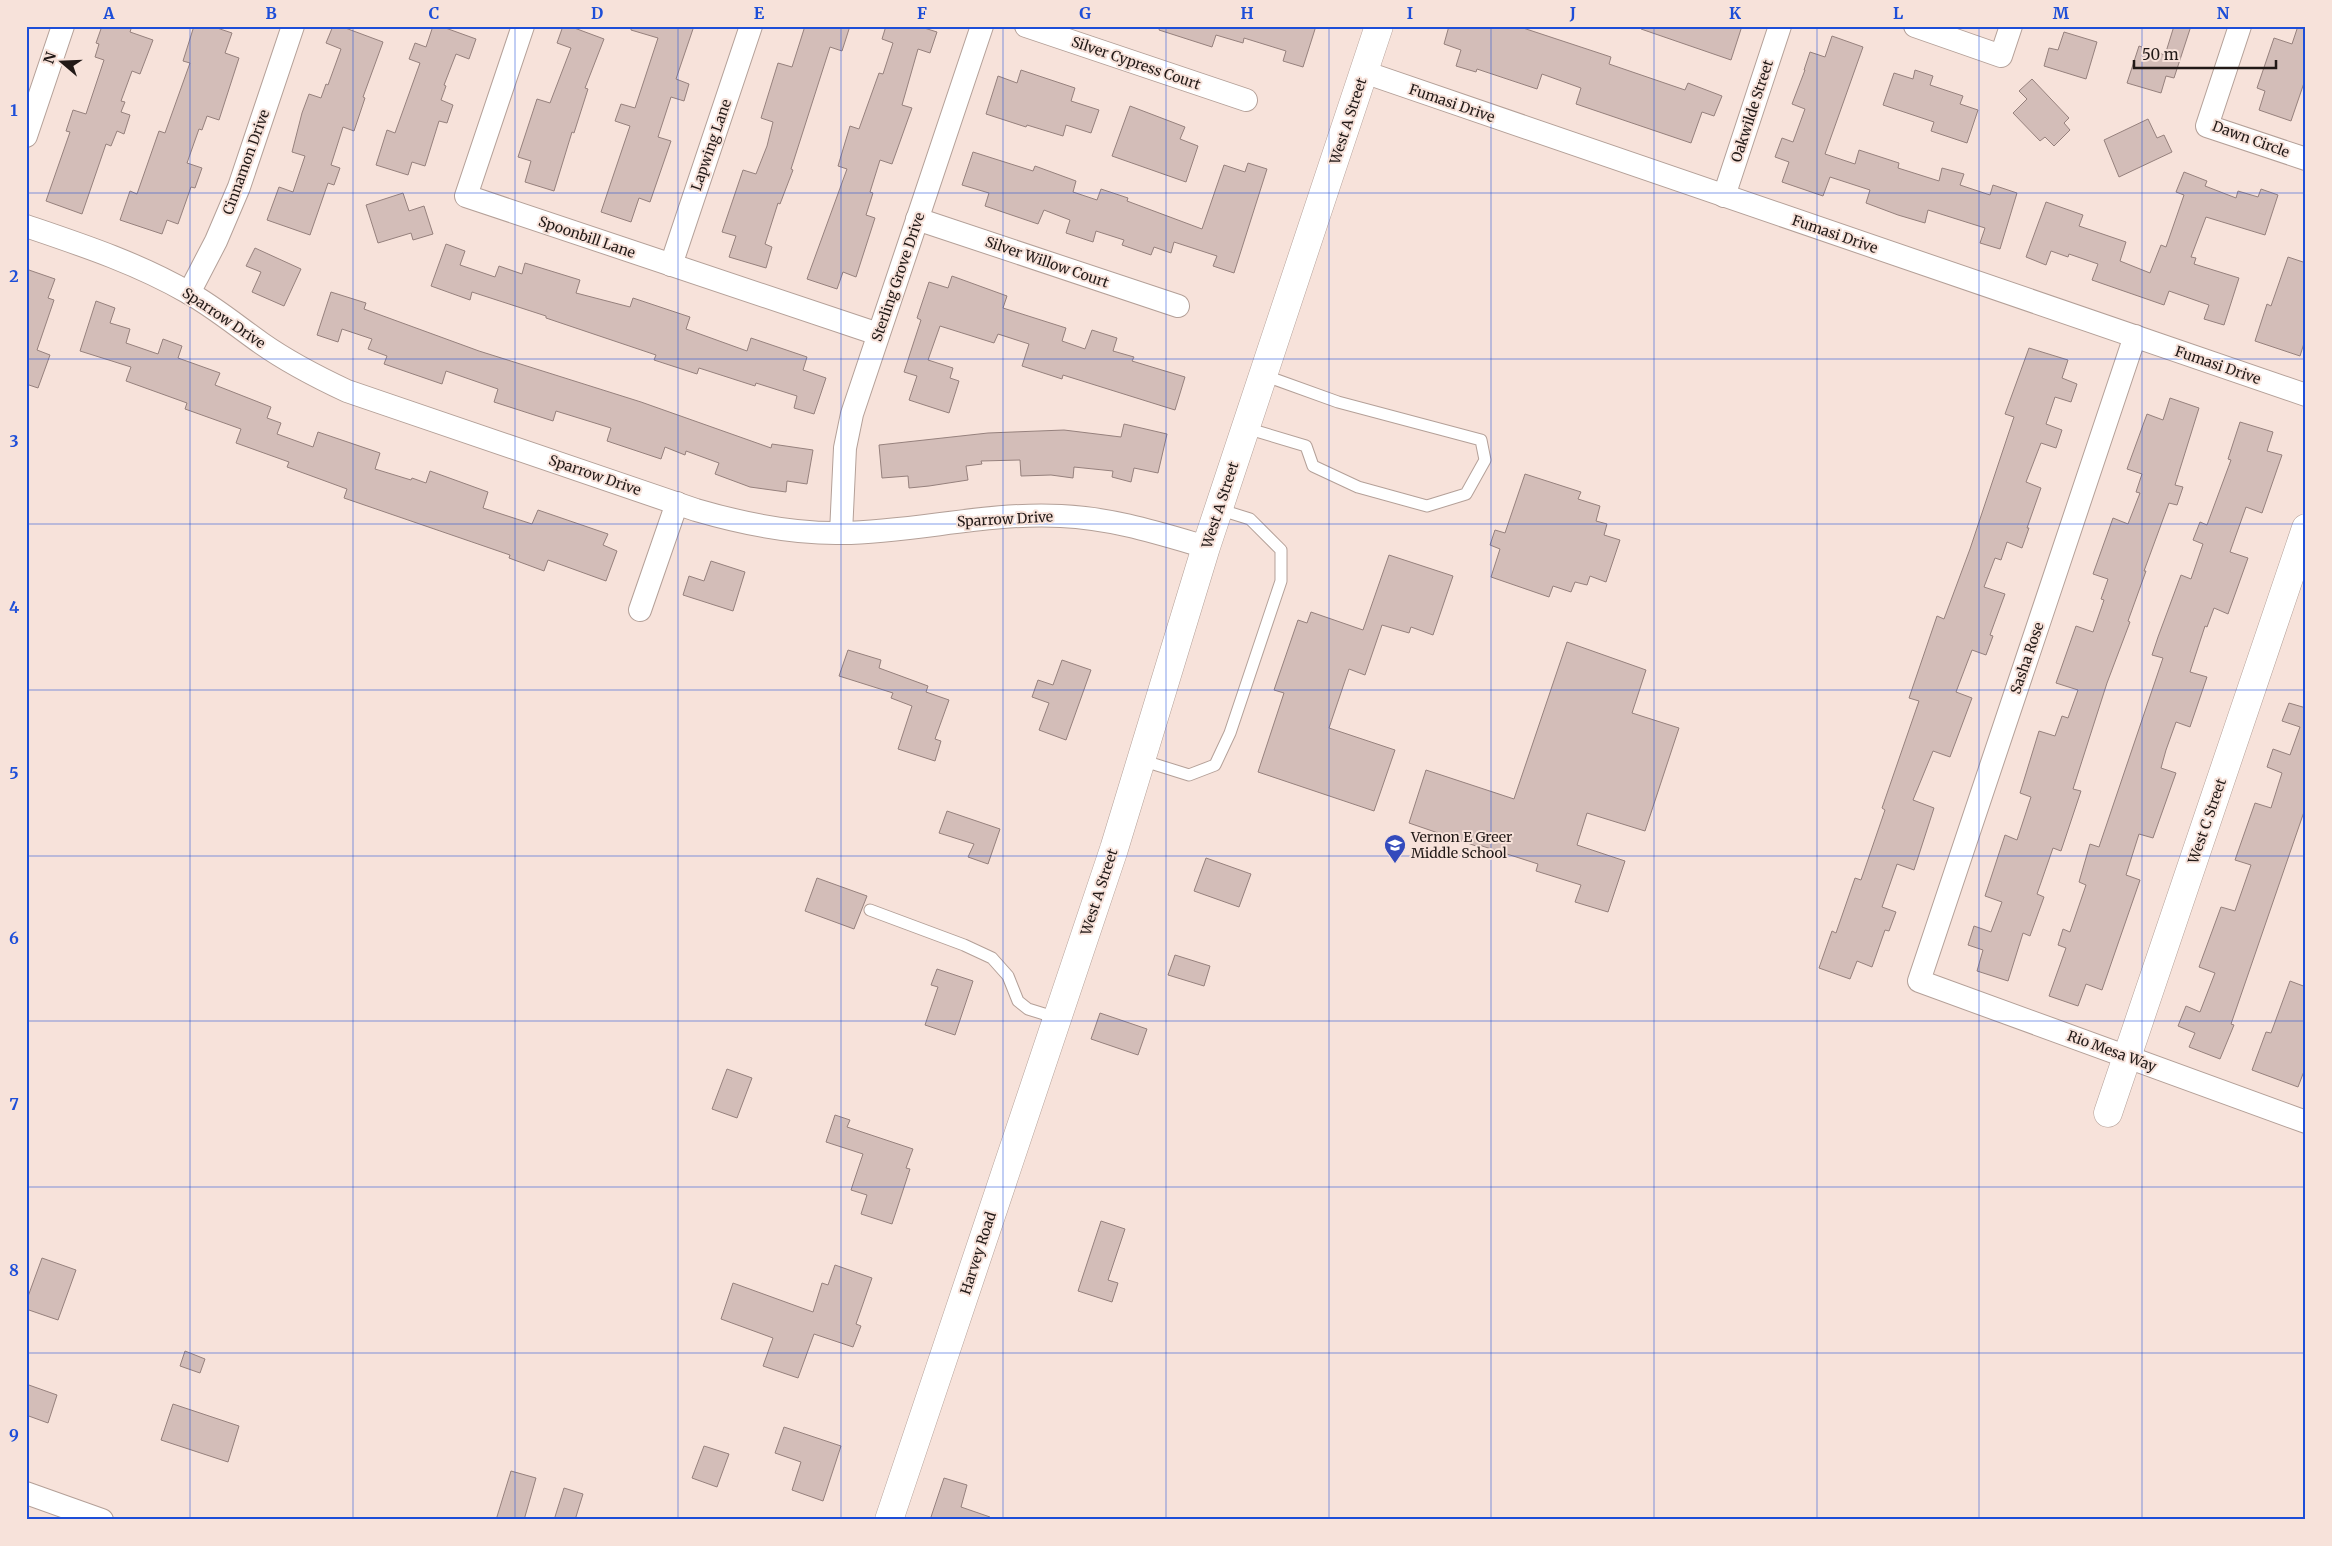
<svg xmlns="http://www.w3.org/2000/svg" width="2332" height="1546" viewBox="0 0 2332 1546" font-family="Merriweather,serif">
<rect width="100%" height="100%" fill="#f7e2da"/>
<g fill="#d3bdb8" stroke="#96817d">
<polygon points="102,26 132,26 130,32 153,40 140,74 132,71 121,101 125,102 121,112 130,115 124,134 117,131 111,146 106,144 82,214 46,201 70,132 66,131 73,110 86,114 104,60 95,57 99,44 96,43"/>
<polygon points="194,26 211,26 232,33 225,53 239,58 219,120 207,116 202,130 199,129 187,163 202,168 195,188 191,187 178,224 167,220 162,234 120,220 130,191 137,194 159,131 165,133 190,63 183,61"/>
<polygon points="333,26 340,26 383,42 363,97 365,98 354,131 343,127 331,165 340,168 334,185 328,183 310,235 267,220 279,187 293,192 305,156 292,152 302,113 309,94 321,98 326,84 328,85 341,49 326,43"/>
<polygon points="433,26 440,26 476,39 469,59 456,54 444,85 446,86 441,100 453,105 447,123 439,121 425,166 412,162 408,175 376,165 387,130 395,133 420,63 409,59 415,43 426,47"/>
<polygon points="563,26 569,26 604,39 585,88 588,89 574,133 572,132 554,191 525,182 531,161 518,157 537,99 550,103 571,48 557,43"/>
<polygon points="631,26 694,26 676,79 689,84 684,101 671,97 658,137 671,141 650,202 639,198 631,222 601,212 630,126 615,121 621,104 635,108 658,38 631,30"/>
<polygon points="805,26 850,26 842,51 830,47 791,169 793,170 780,204 778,203 765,244 772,247 766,268 729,257 736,236 722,232 743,170 756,174 767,146 773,122 761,118 778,63 792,67"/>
<polygon points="886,26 918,26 937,32 930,53 918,49 902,105 912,108 892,164 880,160 870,192 873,193 866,215 875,218 856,277 843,272 837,289 807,279 847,169 838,166 850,126 859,129 879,73 883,74 893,43 882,39"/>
<polygon points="1160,26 1316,26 1303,67 1283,61 1286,51 1244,38 1243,43 1216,35 1212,47 1159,30"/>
<polygon points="1449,26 1517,26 1611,57 1609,64 1685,90 1688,83 1722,96 1714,116 1702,112 1691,143 1576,104 1581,88 1542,74 1537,89 1477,69 1476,72 1456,66 1461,50 1444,44"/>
<polygon points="1641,26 1742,26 1731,60 1641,29"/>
<polygon points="2174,26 2191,26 2174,78 2166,76 2161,93 2127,83 2139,46 2165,55"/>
<polygon points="2298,26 2306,26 2306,77 2291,121 2259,110 2265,91 2257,88 2274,38 2292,44"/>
<polygon points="2064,32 2097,42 2086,79 2044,66 2049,48 2058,50"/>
<polygon points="1832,36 1863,47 1825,154 1855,164 1859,150 1899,163 1898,168 1939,181 1942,168 1964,174 1960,185 1990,195 1993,185 2017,193 2000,249 1980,243 1985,228 1928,210 1925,223 1898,215 1866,203 1870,190 1830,177 1823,196 1782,182 1789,162 1775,157 1782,138 1793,142 1805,109 1792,104 1805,70 1804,70 1810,52 1825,57"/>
<polygon points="1021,70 1075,88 1071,101 1099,110 1091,133 1066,125 1063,136 1027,125 1026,127 986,114 998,76 1017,83"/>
<polygon points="1915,70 1933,76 1930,85 1963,96 1960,104 1978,110 1967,143 1931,131 1934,122 1883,105 1894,73 1913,79"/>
<polygon points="2032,79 2069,118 2064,123 2070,130 2054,146 2045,137 2040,141 2013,113 2027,99 2019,91"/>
<polygon points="1130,106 1185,127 1180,139 1198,146 1186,182 1112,156"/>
<polygon points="2148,119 2157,138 2164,135 2172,152 2119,177 2104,140"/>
<polygon points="973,152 1033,171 1035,166 1076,181 1073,192 1097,200 1101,189 1128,198 1127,201 1202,229 1224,165 1245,172 1248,163 1267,169 1234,273 1213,266 1217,256 1174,242 1171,253 1154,247 1151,255 1122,245 1124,240 1096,231 1093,242 1066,233 1070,220 1044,210 1038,224 985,206 989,193 962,185"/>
<polygon points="2184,172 2207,181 2205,186 2236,198 2238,191 2258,197 2261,189 2278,195 2265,235 2206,217 2191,257 2196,258 2194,264 2239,278 2224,325 2204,319 2209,305 2169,291 2164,305 2092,280 2098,264 2069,254 2068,257 2051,251 2046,265 2026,257 2046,202 2083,215 2079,226 2126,242 2120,261 2150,273 2161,245 2166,247 2184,195 2176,192"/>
<polygon points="403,193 409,211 424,206 433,234 413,240 411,233 378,243 366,205"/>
<polygon points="446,244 465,251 460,265 495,277 499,266 522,274 525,263 580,280 576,293 630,307 633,298 690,317 686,329 747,351 751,338 807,357 803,370 826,378 814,414 794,408 797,396 756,383 755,386 699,368 697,374 654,360 656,355 546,318 546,316 472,292 470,300 431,286"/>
<polygon points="255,248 301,269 284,306 252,292 261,272 246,266"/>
<polygon points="2288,257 2306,263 2306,337 2300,356 2255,341 2267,304 2271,306"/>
<polygon points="26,269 55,279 48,298 54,300 37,350 50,355 38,388 26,384"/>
<polygon points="952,276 1007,296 1003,308 1066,328 1062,341 1085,349 1092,330 1117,338 1113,351 1134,357 1132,361 1185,377 1175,410 1063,375 1062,379 1022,366 1029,344 998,334 994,343 940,326 928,360 953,368 950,378 959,381 949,413 909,400 917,376 904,372 921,320 917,318 929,282 948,288"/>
<polygon points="331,292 366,303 364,309 479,351 641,402 771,448 772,444 813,450 807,484 787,481 786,492 750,487 715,474 719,463 686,451 685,455 665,447 661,459 607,441 611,428 556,411 553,421 494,402 498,389 446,371 442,384 384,364 387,356 368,349 372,339 342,329 338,342 317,335"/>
<polygon points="96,301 115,308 110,323 130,329 126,343 158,354 163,339 182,346 178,358 220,373 215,385 271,407 267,418 281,423 277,434 313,447 318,432 380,453 375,469 411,480 412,478 426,483 430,471 488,492 483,508 532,524 538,510 608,534 603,545 617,551 606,581 548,560 544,571 509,558 510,555 344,498 347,489 287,467 289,462 236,443 241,429 185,409 187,403 126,381 131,367 80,351"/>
<polygon points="2029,348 2068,360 2062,378 2077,384 2071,402 2055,397 2046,424 2062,430 2056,448 2041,443 2026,482 2041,488 2027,528 2029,528 2022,548 2007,542 2001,560 1995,558 1984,587 2005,594 1990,635 1993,636 1986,655 1972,650 1956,692 1972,698 1950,757 1933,751 1913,800 1934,808 1914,870 1897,864 1882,907 1896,912 1889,931 1885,930 1872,967 1857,961 1850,979 1819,968 1832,931 1836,933 1855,878 1861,880 1885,810 1882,808 1919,701 1909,698 1937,616 1944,619 1970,549 2014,417 2005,414"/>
<polygon points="2170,398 2199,408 2175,485 2183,487 2177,505 2169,503 2144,571 2146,571 2128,621 2130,622 2107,683 2073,789 2081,791 2061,851 2053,848 2037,894 2044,897 2030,936 2023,933 2008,981 1977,971 1983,950 1968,945 1974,926 1991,932 2002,902 1985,896 2005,835 2017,840 2031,797 2020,793 2039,731 2055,736 2062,716 2068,718 2078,690 2056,683 2076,626 2093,632 2104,600 2101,599 2108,579 2093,574 2113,518 2128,524 2140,493 2136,492 2142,474 2127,469 2147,414 2163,420"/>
<polygon points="2240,422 2273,432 2267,451 2282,455 2262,513 2246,507 2230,552 2248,558 2228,614 2214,608 2207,627 2205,626 2190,672 2207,677 2190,727 2176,722 2166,750 2161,768 2176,773 2153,838 2139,834 2126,875 2140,880 2102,990 2086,984 2078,1006 2049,996 2066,948 2058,945 2063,929 2070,932 2086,885 2079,882 2090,844 2099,847 2163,658 2152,655 2158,637 2181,575 2191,579 2203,544 2193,540 2200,522 2207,525 2231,460 2228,459"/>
<polygon points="1124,424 1167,434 1158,473 1134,468 1131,482 1112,477 1113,471 1074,467 1073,478 1051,475 1021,476 1020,460 981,461 982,464 966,466 968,480 929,486 909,488 908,476 882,478 879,445 988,433 1064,430 1121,437"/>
<polygon points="1525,474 1581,492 1578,499 1600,506 1596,521 1607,524 1604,535 1620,540 1606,582 1590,576 1587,585 1575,582 1571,592 1553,586 1549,597 1491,577 1500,549 1490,545 1495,530 1505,533"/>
<polygon points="1389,555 1453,576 1433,635 1411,627 1409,633 1382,625 1365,675 1349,669 1329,728 1395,750 1374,811 1258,772 1284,693 1274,690 1298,620 1307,623 1311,612 1363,630"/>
<polygon points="711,561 745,572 733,611 683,595 689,576 704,581"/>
<polygon points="1567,642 1646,670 1632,713 1679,728 1645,831 1587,813 1577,845 1625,861 1608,912 1575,902 1581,885 1536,871 1538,864 1479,845 1479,847 1409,823 1426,770 1514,799"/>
<polygon points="848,650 881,660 879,668 928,686 926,692 949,700 935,739 941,741 935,761 898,749 912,706 891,698 893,693 839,676"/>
<polygon points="1062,660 1091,670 1066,740 1039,730 1049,703 1032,697 1038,680 1053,685"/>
<polygon points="2289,703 2306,708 2306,806 2231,1024 2234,1025 2220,1059 2189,1047 2195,1033 2178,1026 2186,1006 2200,1012 2215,973 2199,967 2221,907 2235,911 2251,865 2235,860 2255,803 2271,808 2282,773 2267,767 2273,749 2290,755 2300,727 2282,721"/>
<polygon points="947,811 1000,829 988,864 968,857 974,844 939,833"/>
<polygon points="1206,858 1251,874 1239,907 1194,891"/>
<polygon points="817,878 867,896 854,929 805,911"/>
<polygon points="1175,955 1210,966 1204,986 1168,975"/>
<polygon points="937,969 973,981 955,1035 925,1025 938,987 931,985"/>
<polygon points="2290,981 2306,987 2306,1066 2298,1087 2252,1070 2266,1032 2271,1033"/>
<polygon points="1100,1013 1147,1029 1138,1055 1091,1039"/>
<polygon points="727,1069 752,1078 737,1118 712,1109"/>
<polygon points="835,1115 850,1120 847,1127 913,1149 906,1168 910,1169 892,1224 861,1214 867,1195 851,1190 863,1154 826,1142"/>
<polygon points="1101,1221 1125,1229 1108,1280 1118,1283 1112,1302 1078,1291"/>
<polygon points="42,1258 76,1270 58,1320 26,1309 26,1302"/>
<polygon points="835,1265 872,1278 856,1324 861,1326 853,1347 814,1334 798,1378 763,1366 773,1338 721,1319 733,1283 813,1312 822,1283 828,1285"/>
<polygon points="185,1351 205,1359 200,1373 180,1366"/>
<polygon points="26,1384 57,1395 48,1423 26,1415"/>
<polygon points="173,1404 239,1426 228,1462 161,1440"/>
<polygon points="784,1427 841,1446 823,1501 792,1490 801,1462 775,1453"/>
<polygon points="704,1446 729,1454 717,1487 692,1478"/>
<polygon points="511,1471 536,1478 524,1520 496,1520"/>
<polygon points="944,1478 967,1485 961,1507 990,1517 989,1520 930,1520"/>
<polygon points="564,1488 583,1494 575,1520 554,1520"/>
</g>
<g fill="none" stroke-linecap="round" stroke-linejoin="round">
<g stroke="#b4a098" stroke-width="13">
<g id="lane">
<polyline points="1246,428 1306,446 1313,466 1358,487 1427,506 1466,494 1485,460 1481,440 1338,402 1263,375"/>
<polyline points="1141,760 1189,775 1215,765 1230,733 1281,581 1281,550 1250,519 1218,509"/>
<polyline points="870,910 964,945 992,958 1008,976 1018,1001 1028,1009 1057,1018"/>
</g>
</g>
<g stroke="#b4a098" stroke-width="24">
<g id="street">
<polyline points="523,26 466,196 878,334"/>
<polyline points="1026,26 1246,100"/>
<polyline points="1915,26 2001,56 2011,26"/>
<polyline points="2240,26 2207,126 2306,159"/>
<polyline points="1364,72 2306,395"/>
<polyline points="26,136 63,26"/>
<polyline points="1724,196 1780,26"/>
<polyline points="917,219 1178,306"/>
<path d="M26,226C82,245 137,263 189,293C214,307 237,326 261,343C288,362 317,377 347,391L696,510C744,524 792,534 842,533C916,532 987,512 1061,516C1111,518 1158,533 1206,547"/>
<polyline points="671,265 751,26"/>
<polyline points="189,293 216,241 239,187 293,26"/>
<polyline points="2135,336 1919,981 2306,1122"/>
<polyline points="841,533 845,448 852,414 982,26"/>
<polyline points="640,610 677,503"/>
<polyline points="26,1493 102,1520"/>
</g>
</g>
<g stroke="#b4a098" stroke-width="29">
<g id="secondary">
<polyline points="2108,1113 2306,528"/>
<polyline points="889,1520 1114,849 1206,547 1379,26"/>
</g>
</g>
<use href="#lane" stroke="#fff" stroke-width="11"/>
<use href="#street" stroke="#fff" stroke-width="22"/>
<use href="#secondary" stroke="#fff" stroke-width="28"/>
</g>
<path fill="none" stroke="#1d4ed8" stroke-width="1" stroke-opacity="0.55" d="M190,26V1520M353,26V1520M515,26V1520M678,26V1520M841,26V1520M1003,26V1520M1166,26V1520M1329,26V1520M1491,26V1520M1654,26V1520M1817,26V1520M1979,26V1520M2142,26V1520M26,193H2306M26,359H2306M26,524H2306M26,690H2306M26,856H2306M26,1021H2306M26,1187H2306M26,1353H2306"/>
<defs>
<g id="school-pin" transform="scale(1.125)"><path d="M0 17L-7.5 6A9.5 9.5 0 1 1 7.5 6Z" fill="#334abc" stroke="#f7e2da"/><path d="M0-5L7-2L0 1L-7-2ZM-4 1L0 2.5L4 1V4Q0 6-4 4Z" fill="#fff"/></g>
</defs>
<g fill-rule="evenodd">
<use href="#school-pin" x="1395" y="845"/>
</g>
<g text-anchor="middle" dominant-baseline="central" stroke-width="4" stroke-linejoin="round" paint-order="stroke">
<g font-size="14" fill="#211917" stroke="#f7e2da">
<text transform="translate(1136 63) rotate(19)">Silver Cypress Court</text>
<text transform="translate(1452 103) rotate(19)">Fumasi Drive</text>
<text transform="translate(1752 111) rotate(-72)">Oakwilde Street</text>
<text transform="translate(1348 121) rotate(-72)">West A Street</text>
<text transform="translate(2251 139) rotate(20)">Dawn Circle</text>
<text transform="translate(711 145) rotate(-71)">Lapwing Lane</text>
<text transform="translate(246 162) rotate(-70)">Cinnamon Drive</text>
<text transform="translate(1835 234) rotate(19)">Fumasi Drive</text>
<text transform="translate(587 237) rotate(19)">Spoonbill Lane</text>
<text transform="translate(1047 262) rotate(19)">Silver Willow Court</text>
<text transform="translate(898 277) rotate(-71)">Sterling Grove Drive</text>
<text transform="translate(224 318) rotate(34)">Sparrow Drive</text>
<text transform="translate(2218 365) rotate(19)">Fumasi Drive</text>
<text transform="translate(595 475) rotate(19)">Sparrow Drive</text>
<text transform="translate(1220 505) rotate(-72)">West A Street</text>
<text transform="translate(1005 519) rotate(-3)">Sparrow Drive</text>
<text transform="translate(2027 658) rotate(-71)">Sasha Rose</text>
<text transform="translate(2207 821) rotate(-71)">West C Street</text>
<text transform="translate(1099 892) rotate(-72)">West A Street</text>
<text transform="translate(2112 1051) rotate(20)">Rio Mesa Way</text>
<text transform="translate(978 1253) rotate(-72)">Harvey Road</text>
</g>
<g font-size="14" fill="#211917" stroke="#f7e2da" text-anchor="start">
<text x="1411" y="837">Vernon E Greer<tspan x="1411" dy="16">Middle School</tspan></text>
</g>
</g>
<rect width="2332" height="1546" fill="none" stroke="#f7e2da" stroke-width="55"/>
<g transform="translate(62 62) rotate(289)" stroke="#f7e2da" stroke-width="4" paint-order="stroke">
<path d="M0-4L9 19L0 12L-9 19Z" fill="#211917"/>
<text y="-8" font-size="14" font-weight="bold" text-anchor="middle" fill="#211917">N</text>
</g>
<path d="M2134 60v8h142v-8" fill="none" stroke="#211917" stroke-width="2.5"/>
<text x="2142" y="60" font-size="15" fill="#211917" stroke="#f7e2da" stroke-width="4" paint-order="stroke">50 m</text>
<rect x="28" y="28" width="2276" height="1490" fill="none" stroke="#1d4ed8" stroke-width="2"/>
<g font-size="16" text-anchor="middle" font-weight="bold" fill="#1d4ed8">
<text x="109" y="19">A</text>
<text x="271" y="19">B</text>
<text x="434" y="19">C</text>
<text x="597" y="19">D</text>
<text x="759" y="19">E</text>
<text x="922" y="19">F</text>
<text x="1085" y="19">G</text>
<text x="1247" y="19">H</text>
<text x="1410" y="19">I</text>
<text x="1573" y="19">J</text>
<text x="1735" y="19">K</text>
<text x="1898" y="19">L</text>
<text x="2061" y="19">M</text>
<text x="2223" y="19">N</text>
<text x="14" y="116">1</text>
<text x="14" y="282">2</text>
<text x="14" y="447">3</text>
<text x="14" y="613">4</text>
<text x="14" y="779">5</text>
<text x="14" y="944">6</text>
<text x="14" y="1110">7</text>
<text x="14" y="1276">8</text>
<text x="14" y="1441">9</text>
</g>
</svg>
